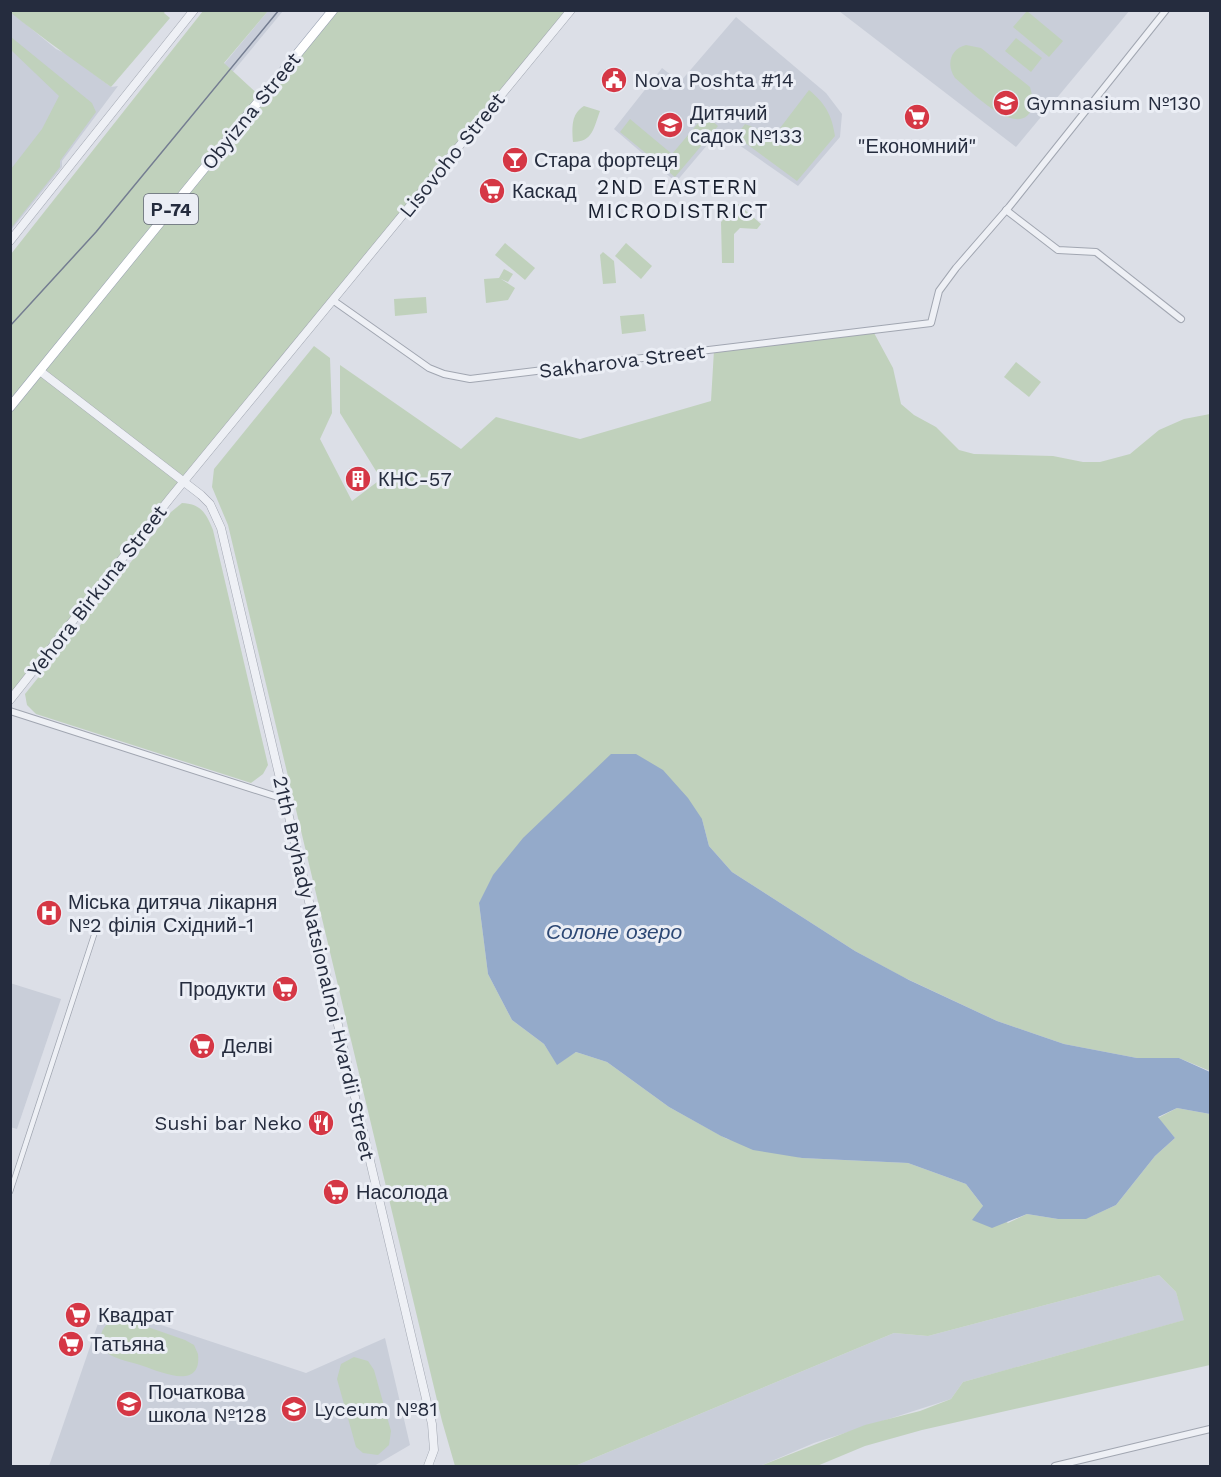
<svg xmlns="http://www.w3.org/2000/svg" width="1221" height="1477" viewBox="0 0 1221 1477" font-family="'Work Sans',sans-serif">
<rect width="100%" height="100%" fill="#dcdfe7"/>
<g fill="#c9ced9">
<polygon points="1130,10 1016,147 839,11"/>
<polygon points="268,11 283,11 68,271 224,64"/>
<polygon points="11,12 56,49 67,54 111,87 118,86 62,161 62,167 11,230"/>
<polygon points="736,17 826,93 842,114 840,137 798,186 719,131 676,182 614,129 662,68 680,82"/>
<polygon points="10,983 61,999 17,1129 10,1127"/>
<polygon points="1159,1275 1176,1292 1185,1320 963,1382 951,1399 814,1443 760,1466 575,1466 894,1333 928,1336"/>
<polygon points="104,1306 306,1373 385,1338 410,1445 374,1466 49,1466"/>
</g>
<g fill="#c0d1bc">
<path d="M166,10L164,13L170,18L111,87C77,62 43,39 10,12Z"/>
<polygon points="203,11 268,11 224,63 261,97 333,11 571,11 11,700 11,254"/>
<polygon points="1027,11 1063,41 1049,57 1013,27"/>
<polygon points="11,37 92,103 96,112 60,161 60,167 11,228 11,169 42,129 59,96 11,50"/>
<polygon points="1016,38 1042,58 1031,72 1005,51"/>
<path d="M966,45L981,48L1030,87L1034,103C1023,146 971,91 955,78C946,65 950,49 966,45Z"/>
<path d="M809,90C826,104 832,116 835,136L797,181L736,136L745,124L774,136Z"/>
<path d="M584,106L600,111C594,127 593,142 573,142C572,127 571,114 584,106Z"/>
<polygon points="705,115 718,126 675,177 620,132 630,119 672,154"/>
<polygon points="738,204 761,224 757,229 740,228 734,234 734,263 722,263 721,222"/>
<polygon points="505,243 535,268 525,280 495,255"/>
<polygon points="626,243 652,266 641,279 615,256"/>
<polygon points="603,252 614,261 616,283 603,284 600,255"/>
<polygon points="504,269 513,274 508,282 501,279 515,288 508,300 486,303 484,279 499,278"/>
<polygon points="426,297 427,313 395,316 394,299"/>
<polygon points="644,314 646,331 622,334 620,316"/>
<polygon points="873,331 893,368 901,404 914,415 936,427 959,450 974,454 1053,456 1083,462 1100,462 1130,454 1159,430 1184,419 1210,414 1210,1071 1179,1058 1137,1058 1064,1044 997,1021 903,977 855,951 732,872 709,846 702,819 479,903 488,974 512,1020 544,1044 557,1064 576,1052 607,1062 669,1107 727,1139 802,1158 908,1163 966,1184 983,1206 1008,1223 1027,1214 1058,1219 1090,1217 1116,1205 1155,1156 1175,1138 1158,1118 1177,1108 1210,1114 1210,1365 922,1430 865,1446 817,1466 760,1466 865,1425 920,1411 951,1399 963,1382 1184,1320 1176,1292 1159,1275 928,1336 894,1333 575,1466 455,1466 442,1421 228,525 212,487 214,469 314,346 330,358 332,413 320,439 352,501 381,479 340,413 340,365 461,449 496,417 580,439 711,401 714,350"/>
<polygon points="1016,362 1041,382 1029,397 1004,377"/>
<path d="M182,503C201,504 206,513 213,530L268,765L263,774L251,783L36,714L27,705L25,694L171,512Z"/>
<path d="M125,1319L185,1340L194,1345L198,1354C202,1391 161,1372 143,1366C132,1362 118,1360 107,1353C93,1337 105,1317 125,1319Z"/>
<polygon points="354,1357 368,1361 374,1370 391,1431 389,1445 378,1455 363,1453 356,1447 337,1379 341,1364"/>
</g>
<polygon fill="#94aaca" points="611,754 636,754 663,770 688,798 702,819 709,846 732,872 855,951 909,980 997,1021 1064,1044 1137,1058 1179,1058 1210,1072 1210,1114 1177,1108 1158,1117 1175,1138 1155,1156 1116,1205 1086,1219 1058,1219 1027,1214 992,1228 972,1220 983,1206 966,1184 908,1163 802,1158 753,1150 721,1136 669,1107 607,1062 576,1052 557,1065 544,1044 512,1020 488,974 479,903 493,875 523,838"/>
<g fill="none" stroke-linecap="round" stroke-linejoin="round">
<g stroke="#a1a6b1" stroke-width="6">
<polyline id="pedestrian" points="10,1192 95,932"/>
</g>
<g stroke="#a1a6b1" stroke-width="8">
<g id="minor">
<polyline points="1006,210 1058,250 1096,252 1181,319"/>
<polyline points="334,301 429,368 444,374 470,379 931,323 939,291 956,268 1009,207 1166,10"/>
<polyline points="10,711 284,799"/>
<polyline points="1055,1466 1210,1429"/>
</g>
</g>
<g stroke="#a1a6b1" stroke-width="9">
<g id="tertiary">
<polyline points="10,241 194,10"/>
<polyline points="40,371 201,495 210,504 221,528 432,1424 434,1450 428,1466"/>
<polyline points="10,700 171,497 571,10"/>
</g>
</g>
<g stroke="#9aa3b3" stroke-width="10">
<polyline id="primary" points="10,407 333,10"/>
</g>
<use href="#pedestrian" stroke="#eef0f5" stroke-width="4.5"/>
<use href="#minor" stroke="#eef0f5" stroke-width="6"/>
<use href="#tertiary" stroke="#eef0f5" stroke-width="8"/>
<use href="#primary" stroke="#fff" stroke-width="9"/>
<polyline stroke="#747d91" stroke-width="1.5" points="10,326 96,232 279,10"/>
</g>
<defs>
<g id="civic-disc" transform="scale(1.35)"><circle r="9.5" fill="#d53745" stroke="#ebeef5"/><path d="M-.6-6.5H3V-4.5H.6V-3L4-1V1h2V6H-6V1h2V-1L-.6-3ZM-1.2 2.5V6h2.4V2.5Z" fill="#fff"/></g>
<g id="school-disc" transform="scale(1.35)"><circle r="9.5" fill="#d53745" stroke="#ebeef5"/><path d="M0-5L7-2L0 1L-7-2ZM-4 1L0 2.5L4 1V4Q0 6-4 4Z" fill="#fff"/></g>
<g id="supermarket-disc" transform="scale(1.35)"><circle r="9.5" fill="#d53745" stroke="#ebeef5"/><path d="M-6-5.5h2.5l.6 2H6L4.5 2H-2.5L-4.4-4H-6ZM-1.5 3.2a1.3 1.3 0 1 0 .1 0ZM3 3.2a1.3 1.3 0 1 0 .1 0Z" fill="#fff"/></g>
<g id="bar-disc" transform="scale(1.35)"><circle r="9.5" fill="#d53745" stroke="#ebeef5"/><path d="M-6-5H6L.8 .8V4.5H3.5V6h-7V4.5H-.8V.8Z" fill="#fff"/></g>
<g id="building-disc" transform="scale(1.35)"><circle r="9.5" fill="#d53745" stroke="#ebeef5"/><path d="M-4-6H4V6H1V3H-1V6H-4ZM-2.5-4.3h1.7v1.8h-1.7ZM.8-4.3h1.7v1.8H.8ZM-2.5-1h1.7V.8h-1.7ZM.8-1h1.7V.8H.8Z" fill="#fff"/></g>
<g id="hospital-disc" transform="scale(1.35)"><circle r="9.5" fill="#d53745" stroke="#ebeef5"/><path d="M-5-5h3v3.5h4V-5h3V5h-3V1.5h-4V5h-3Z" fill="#fff"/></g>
<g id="restaurant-disc" transform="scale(1.35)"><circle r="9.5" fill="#d53745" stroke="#ebeef5"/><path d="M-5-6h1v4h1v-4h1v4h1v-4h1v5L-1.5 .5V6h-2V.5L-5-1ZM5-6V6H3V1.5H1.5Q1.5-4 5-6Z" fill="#fff"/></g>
</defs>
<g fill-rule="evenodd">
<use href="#civic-disc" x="614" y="80"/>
<use href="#school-disc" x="1006" y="103"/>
<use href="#supermarket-disc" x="917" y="117"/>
<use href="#school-disc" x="670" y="125"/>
<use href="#bar-disc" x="515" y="160"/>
<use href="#supermarket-disc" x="492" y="191"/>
<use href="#building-disc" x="358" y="479"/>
<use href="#hospital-disc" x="49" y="913"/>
<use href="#supermarket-disc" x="285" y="989"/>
<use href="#supermarket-disc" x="202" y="1046"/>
<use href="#restaurant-disc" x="321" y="1123"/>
<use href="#supermarket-disc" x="336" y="1192"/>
<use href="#supermarket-disc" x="78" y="1315"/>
<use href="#supermarket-disc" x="71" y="1344"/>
<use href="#school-disc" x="129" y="1404"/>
<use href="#school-disc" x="294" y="1409"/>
</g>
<g text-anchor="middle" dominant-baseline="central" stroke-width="6" stroke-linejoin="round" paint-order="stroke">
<rect fill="#ebeef5" stroke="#606675" stroke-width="1.5" x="144" y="194" width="54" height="30" rx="4.5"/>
<g font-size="18" font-weight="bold" fill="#252c3e">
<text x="171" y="209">Р-74</text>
</g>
<g font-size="20" fill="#252c3e" stroke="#ebeef5" text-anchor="start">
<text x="634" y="80">Nova Poshta #14</text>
<text x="1026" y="103">Gymnasium №130</text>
<text x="690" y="113">Дитячий<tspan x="690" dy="23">садок №133</tspan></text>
<text x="917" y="146" text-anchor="middle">"Економний"</text>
<text x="534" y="160">Стара фортеця</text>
<text x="512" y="191">Каскад</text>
<text x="378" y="479">КНС-57</text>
<text x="68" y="902">Міська дитяча лікарня<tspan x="68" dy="23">№2 філія Східний-1</tspan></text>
<text x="266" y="989" text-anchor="end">Продукти</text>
<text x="222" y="1046">Делві</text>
<text x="302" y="1123" text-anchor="end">Sushi bar Neko</text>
<text x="356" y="1192">Насолода</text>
<text x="98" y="1315">Квадрат</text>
<text x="90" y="1344">Татьяна</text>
<text x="148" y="1392">Початкова<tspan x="148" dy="23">школа №128</tspan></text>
<text x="314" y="1409">Lyceum №81</text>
</g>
<g font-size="20" fill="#252c3e" stroke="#ebeef5">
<text transform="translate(251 111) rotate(-51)">Obyizna Street</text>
<text transform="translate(452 155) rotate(-51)">Lisovoho Street</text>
<text transform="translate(622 361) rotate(-7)">Sakharova Street</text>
<text transform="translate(97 591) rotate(-52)">Yehora Birkuna Street</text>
<text transform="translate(324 968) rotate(77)">21th Bryhady Natsionalnoi Hvardii Street</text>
</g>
<g font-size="21" letter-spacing="1.5" fill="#171e2e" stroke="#ebeef5">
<text x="678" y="186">2ND EASTERN<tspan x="678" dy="24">MICRODISTRICT</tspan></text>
</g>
<g font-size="21" font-style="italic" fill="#2d4874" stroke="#ebeef5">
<text x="614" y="931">Солоне озеро</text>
</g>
</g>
<rect width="1221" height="1477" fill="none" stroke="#252c3e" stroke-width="24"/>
</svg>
